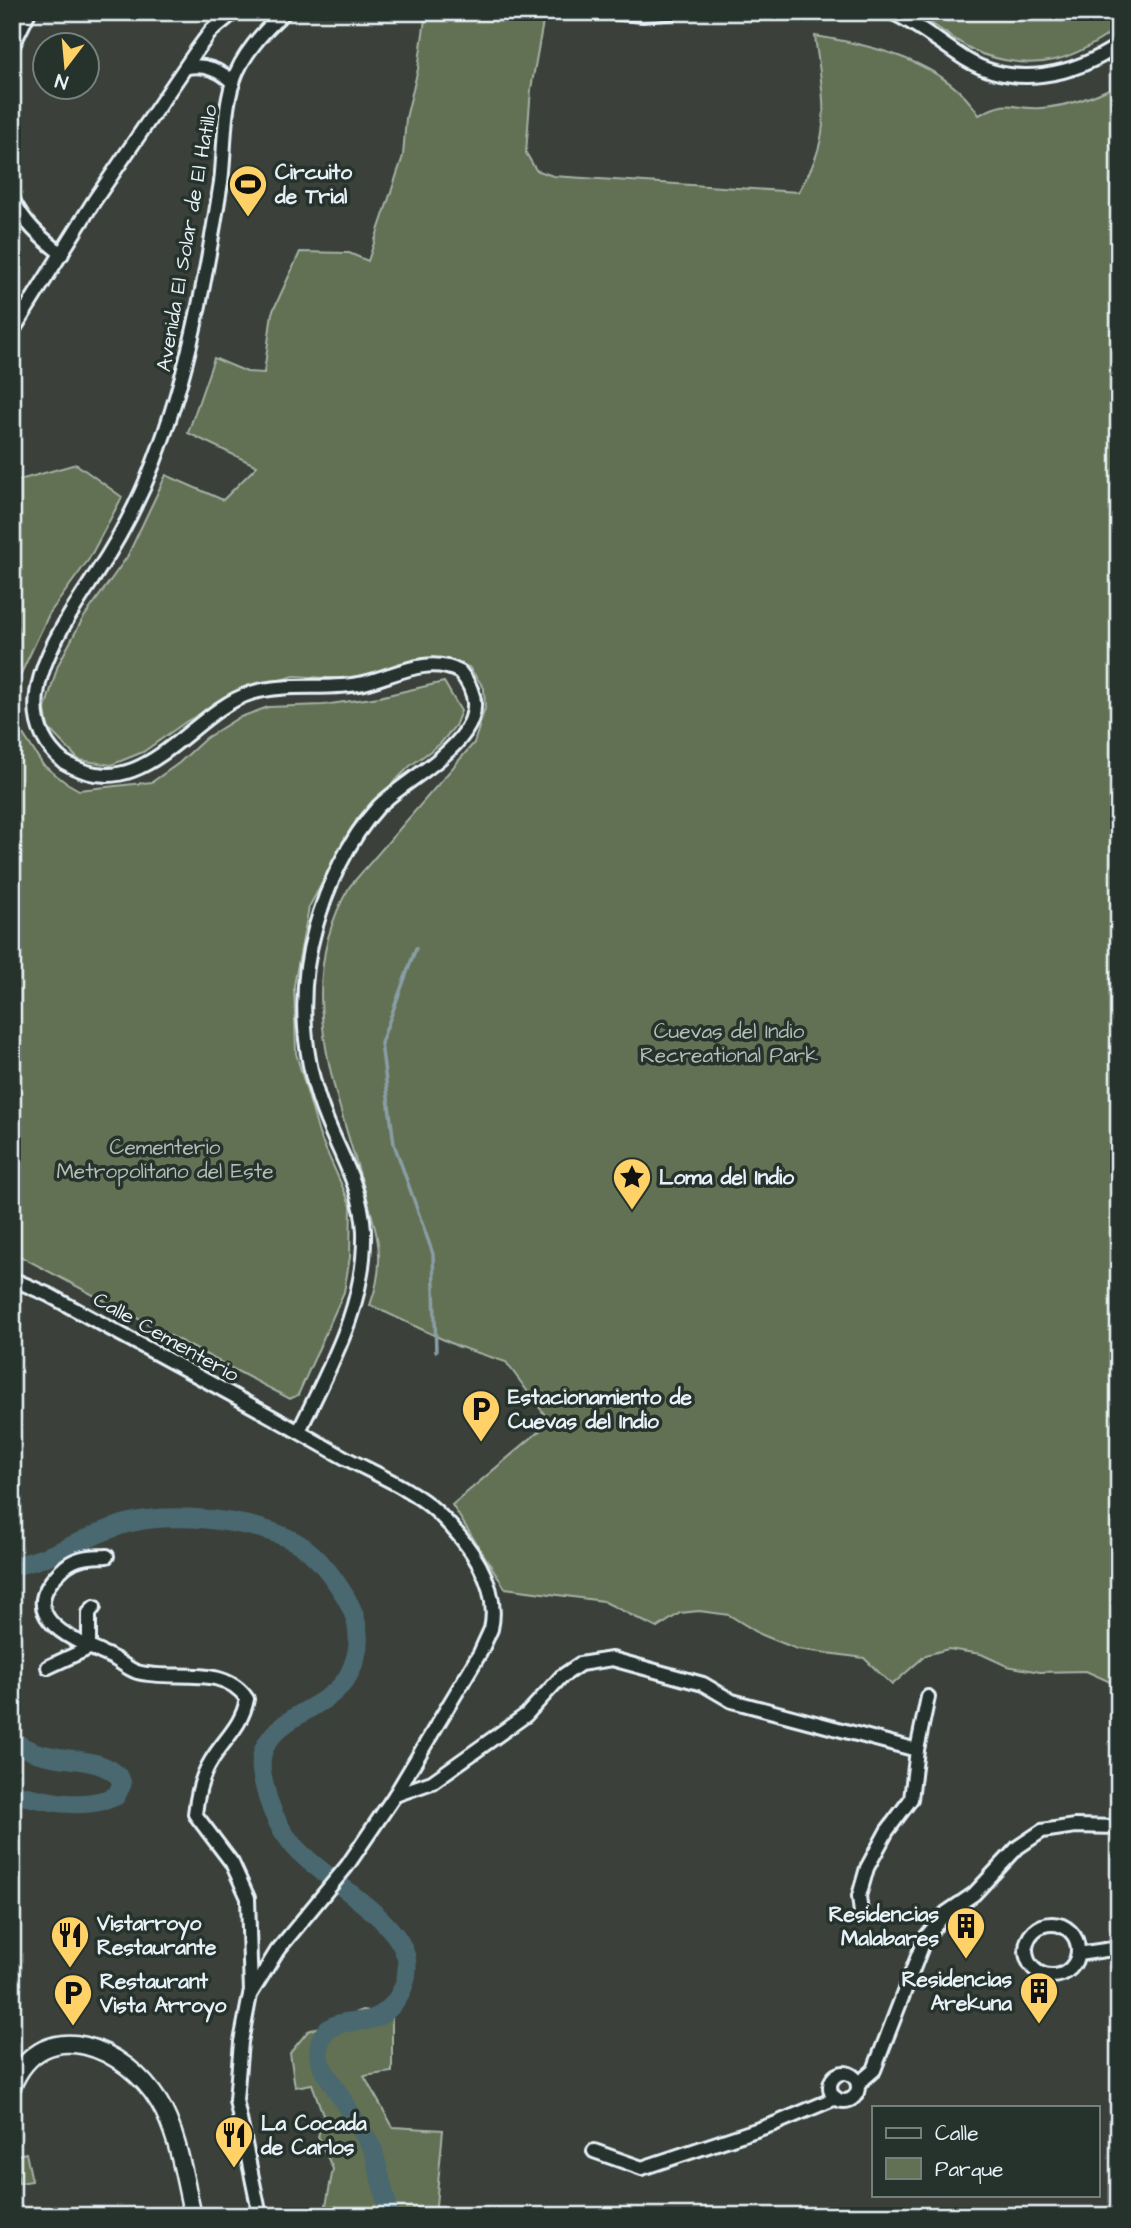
<svg xmlns="http://www.w3.org/2000/svg" width="1131" height="2228" viewBox="0 0 1131 2228" font-family="'Architects Daughter',sans-serif">
<rect width="100%" height="100%" fill="#3b403a"/>
<filter id="ink" filterUnits="userSpaceOnUse"><feTurbulence type="fractalNoise" baseFrequency=".0143" numOctaves="2"/><feDisplacementMap in="SourceGraphic" scale="14" xChannelSelector="R" yChannelSelector="G"/><feConvolveMatrix kernelMatrix="1 2 1 2 8 2 1 2 1" color-interpolation-filters="sRGB"/></filter>
<g filter="url(#ink)">
<g fill="#627153" stroke="#a5b1a6" stroke-width="2">
<path d="M426,12H511L543,22L531,89L526,153L536,170L553,176L798,192C835,135 823,100 815,36C873,45 946,62 979,115C1013,97 1009,110 1041,108C1070,106 1094,97 1119,84V1686L1086,1671L1040,1672L1007,1666L981,1654L948,1649L926,1655L892,1685L864,1658L797,1649L760,1634L729,1615L699,1611L680,1613L657,1628L603,1601L505,1588L452,1505L550,1422L506,1362L457,1346L370,1305C388,1258 376,1230 363,1185C334,1086 292,982 350,886L474,743L485,708L484,688L469,667L442,659L342,679L294,676L246,690L187,721L143,752L111,765L79,760L48,728L45,709L58,665L82,620L127,557L166,475L223,500L257,466L188,433L214,358L247,372L264,373L272,313L300,252L349,253L368,261L403,156L406,118L418,69Z"/>
<path d="M912,12H1119V27C1074,60 1038,73 982,54C958,45 936,24 912,12Z"/>
<polygon points="76,464 122,497 89,559 49,614 18,680 14,720 43,765 65,782 79,790 152,782 179,763 206,738 238,718 268,707 323,705 379,697 444,682 461,711 455,726 440,744 410,766 357,819 309,907 294,985 296,1053 319,1134 351,1206 350,1257 344,1292 298,1395 290,1399 12,1252 12,482"/>
<polygon points="363,2010 392,2015 392,2072 364,2076 393,2127 443,2130 435,2216 324,2216 333,2169 318,2137 323,2115 312,2084 295,2087 290,2053 308,2031"/>
<polygon points="26,2153 32,2181 19,2183 13,2156"/>
</g>
<g fill="none" stroke-linecap="round" stroke-linejoin="round">
<polyline stroke="#899ea6" stroke-width="3.5" points="416,948 381,1043 394,1144 433,1254 436,1351"/>
<g stroke="#4a6770" stroke-width="19">
<path d="M12,1566C63,1558 99,1524 151,1519C194,1515 269,1522 305,1548C322,1561 334,1578 345,1596C361,1622 363,1649 348,1676C330,1707 286,1712 267,1743C256,1760 263,1781 268,1799C273,1815 282,1832 293,1845C320,1878 407,1921 407,1965C408,1987 393,2012 372,2019C360,2023 347,2020 336,2025C317,2032 315,2055 324,2070L373,2149L390,2216"/>
<path d="M12,1739C43,1768 96,1750 120,1778L122,1784L116,1796C83,1811 46,1801 12,1793"/>
</g>
<g stroke="#e8f1f8" stroke-width="18">
<g id="minor">
<path d="M285,12C264,30 241,56 233,82C223,113 225,150 221,182C206,277 189,372 154,462C139,501 119,539 96,574C62,627 0,710 64,762C143,810 189,712 251,693C288,682 327,691 364,683C396,675 428,655 460,672C511,732 410,773 378,807C348,840 327,886 315,929C297,992 302,1061 327,1121C342,1158 362,1190 364,1231C366,1306 330,1366 299,1431"/>
<polyline points="609,12 643,15 673,12"/>
<path d="M891,12C918,24 940,43 965,59C1014,89 1073,76 1119,45"/>
<polyline points="12,47 29,12"/>
<path d="M187,67C204,64 221,70 233,83"/>
<path d="M12,198C23,222 41,238 62,254"/>
<polyline points="12,332 94,201 197,50 211,31 234,12"/>
<path d="M12,1279L49,1295C145,1348 242,1399 338,1454C370,1472 411,1487 438,1513C468,1542 501,1585 491,1629L480,1653L395,1795L347,1866L277,1951L250,1995L241,2042L236,2100L260,2216"/>
<path d="M107,1556C91,1557 78,1556 66,1566C11,1614 66,1637 109,1656C119,1660 127,1669 137,1672C173,1682 223,1663 247,1699C242,1726 224,1739 211,1761C201,1777 197,1795 195,1814L232,1863L248,1898L251,1993"/>
<polyline points="48,1667 89,1648 89,1613 94,1607"/>
<polyline points="395,1795 432,1782 526,1715 561,1677 580,1664 612,1659 703,1684 732,1701 917,1750"/>
<polyline points="861,1913 859,1896 867,1868 887,1831 911,1799 917,1750 928,1697"/>
<circle cx="1052" cy="1950" r="26"/>
<polyline points="1078,1954 1119,1948"/>
<circle cx="844" cy="2087" r="14"/>
<polyline points="859,2083 874,2070 925,1938 946,1913 974,1894 1018,1847 1042,1831 1075,1826 1119,1827"/>
<polyline points="594,2151 642,2168 774,2124 836,2098"/>
</g>
</g>
<g stroke="#e8f1f8" stroke-width="21">
<path id="tertiary" d="M12,2087C43,2010 127,2049 159,2102C179,2135 184,2179 193,2216"/>
</g>
<use href="#minor" stroke="#26332d" stroke-width="12"/>
<use href="#tertiary" stroke="#26332d" stroke-width="16"/>
</g>
</g>
<defs>
<g id="stadium-pin" transform="scale(2.0125)"><path d="M0 17L-7.5 6A9.5 9.5 0 1 1 7.5 6Z" fill="#ffd166" stroke="#26332d"/><path d="M0-5a6.5 5 0 1 0 0 10a6.5 5 0 1 0 0-10ZM-3.5-1.8h7v3.6h-7Z" fill="#111"/></g>
<g id="sight-pin" transform="scale(2.0125)"><path d="M0 17L-7.5 6A9.5 9.5 0 1 1 7.5 6Z" fill="#ffd166" stroke="#26332d"/><path d="M0-6L1.8-2.2L6-1.7L2.9 1.2L3.7 5.4L0 3.3L-3.7 5.4L-2.9 1.2L-6-1.7L-1.8-2.2Z" fill="#111"/></g>
<g id="parking-pin" transform="scale(2.0125)"><path d="M0 17L-7.5 6A9.5 9.5 0 1 1 7.5 6Z" fill="#ffd166" stroke="#26332d"/><path d="M-3.5-5.5H1a3.5 3.5 0 0 1 0 7H-1V5.5H-3.5ZM-1-3.4V-.6H.8a1.4 1.4 0 0 0 0-2.8Z" fill="#111"/></g>
<g id="building-pin" transform="scale(2.0125)"><path d="M0 17L-7.5 6A9.5 9.5 0 1 1 7.5 6Z" fill="#ffd166" stroke="#26332d"/><path d="M-4-6H4V6H1V3H-1V6H-4ZM-2.5-4.3h1.7v1.8h-1.7ZM.8-4.3h1.7v1.8H.8ZM-2.5-1h1.7V.8h-1.7ZM.8-1h1.7V.8H.8Z" fill="#111"/></g>
<g id="restaurant-pin" transform="scale(2.0125)"><path d="M0 17L-7.5 6A9.5 9.5 0 1 1 7.5 6Z" fill="#ffd166" stroke="#26332d"/><path d="M-5-6h1v4h1v-4h1v4h1v-4h1v5L-1.5 .5V6h-2V.5L-5-1ZM5-6V6H3V1.5H1.5Q1.5-4 5-6Z" fill="#111"/></g>
</defs>
<g fill-rule="evenodd">
<use href="#stadium-pin" x="248" y="184"/>
<use href="#sight-pin" x="632" y="1177"/>
<use href="#parking-pin" x="481" y="1409"/>
<use href="#building-pin" x="966" y="1926"/>
<use href="#restaurant-pin" x="70" y="1935"/>
<use href="#building-pin" x="1039" y="1991"/>
<use href="#parking-pin" x="73" y="1993"/>
<use href="#restaurant-pin" x="234" y="2135"/>
</g>
<g text-anchor="middle" dominant-baseline="central" stroke-width="7" stroke-linejoin="round" paint-order="stroke">
<g font-size="21" font-weight="bold" fill="#e8f1f8" stroke="#26332d" text-anchor="start">
<text x="275" y="172">Circuito<tspan x="275" dy="24">de Trial</tspan></text>
<text x="659" y="1177">Loma del Indio</text>
<text x="508" y="1397">Estacionamiento de<tspan x="508" dy="24">Cuevas del Indio</tspan></text>
<text x="939" y="1914" text-anchor="end">Residencias<tspan x="939" dy="24">Malabares</tspan></text>
<text x="97" y="1923">Vistarroyo<tspan x="97" dy="24">Restaurante</tspan></text>
<text x="1012" y="1979" text-anchor="end">Residencias<tspan x="1012" dy="24">Arekuna</tspan></text>
<text x="100" y="1981">Restaurant<tspan x="100" dy="24">Vista Arroyo</tspan></text>
<text x="261" y="2123">La Cocada<tspan x="261" dy="24">de Carlos</tspan></text>
</g>
<g font-size="21" fill="#e8f1f8" stroke="#26332d">
<text transform="translate(187 238) rotate(-80)">Avenida El Solar de El Hatillo</text>
<text transform="translate(166 1337) rotate(29)">Calle Cementerio</text>
</g>
<g font-size="21" fill="#b2beb6" stroke="#26332d">
<text x="729" y="1031">Cuevas del Indio<tspan x="729" dy="24">Recreational Park</tspan></text>
<text x="165" y="1147">Cementerio<tspan x="165" dy="24">Metropolitano del Este</tspan></text>
</g>
</g>
<rect width="1131" height="2228" fill="none" stroke="#26332d" stroke-width="42"/>
<rect x="21" y="21" width="1089" height="2186" fill="none" stroke="#e8f1f8" stroke-width="2.5" filter="url(#ink)"/>
<rect x="872" y="2106" width="228" height="91" fill="#26332d" stroke="#747f7e" stroke-width="2"/>
<rect x="886" y="2128" width="35" height="10" fill="#26332d" stroke="#747f7e" stroke-width="2"/>
<text x="935" y="2140" font-size="21" fill="#e8f1f8">Calle</text>
<rect x="886" y="2158" width="35" height="21" fill="#627153" stroke="#747f7e" stroke-width="2"/>
<text x="935" y="2176" font-size="21" fill="#e8f1f8">Parque</text>
<g transform="translate(66 66) rotate(196)"><circle r="33" fill="#26332d" stroke="#747f7e" stroke-width="2"/>
<path d="M0-5L12 26L0 18L-12 26Z" fill="#ffd166"/>
<text y="-10" font-size="19" font-weight="bold" text-anchor="middle" fill="#e8f1f8">N</text>
</g>
</svg>
